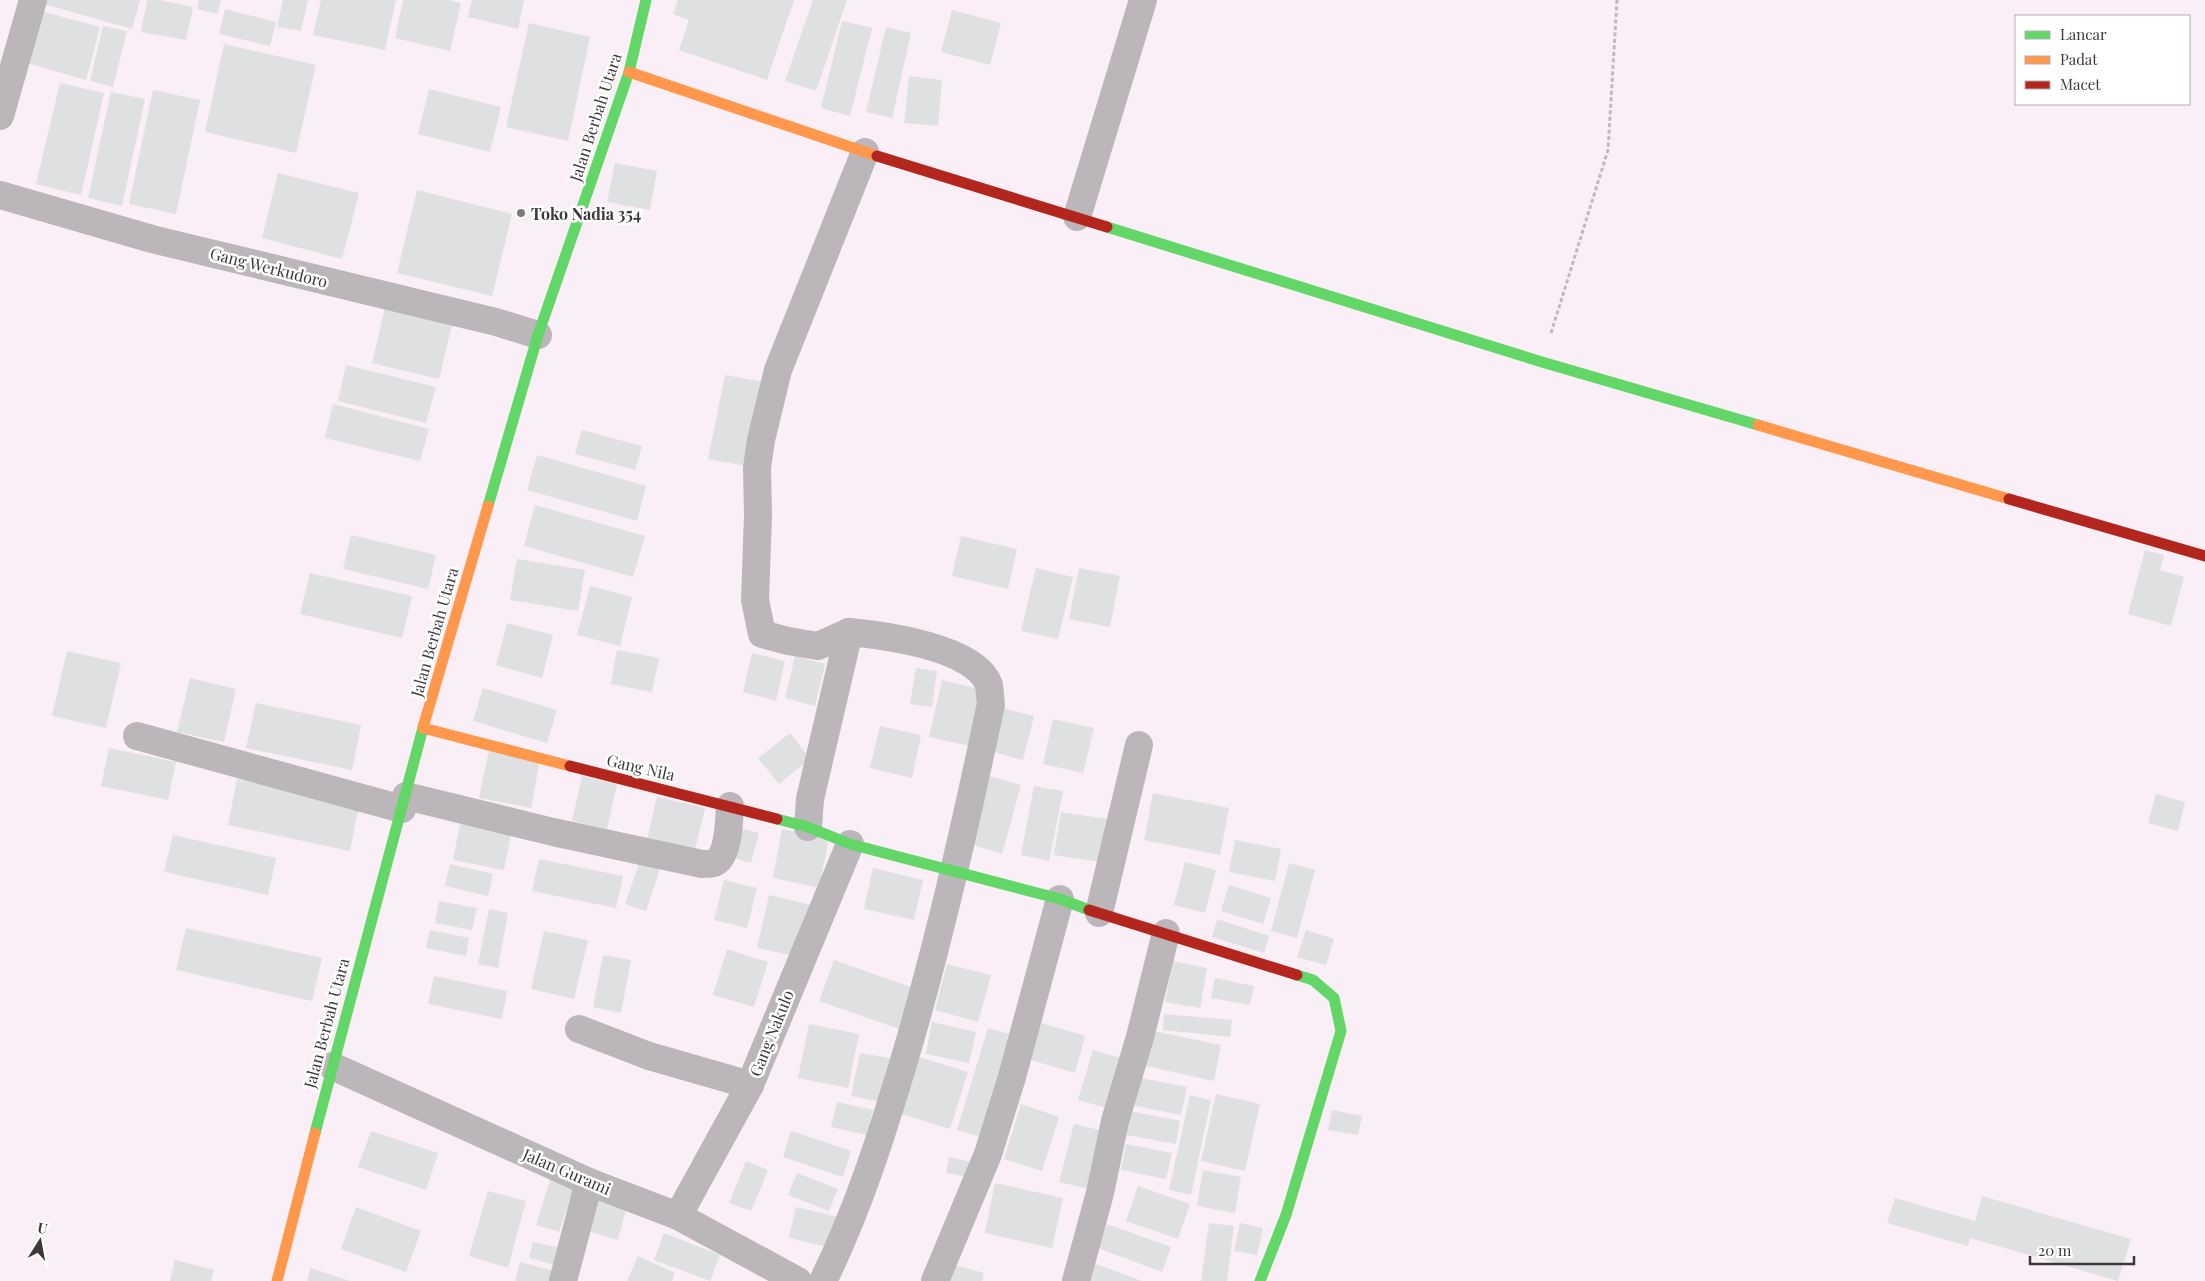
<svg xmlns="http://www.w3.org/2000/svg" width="2205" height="1281" viewBox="0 0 2205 1281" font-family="'Playfair Display',serif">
<rect width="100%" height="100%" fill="#faeff6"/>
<g fill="#dfe0e1">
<polygon points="41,0 140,0 132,29 40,3"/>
<polygon points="147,0 159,0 193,7 186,40 141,32"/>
<polygon points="199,0 221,0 217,14 197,9"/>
<polygon points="283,0 308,0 301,31 277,27"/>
<polygon points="321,0 396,0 385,50 313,35"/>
<polygon points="403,0 448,0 461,3 450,51 395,38"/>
<polygon points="472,0 524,0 518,29 468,17"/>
<polygon points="678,0 794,0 767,80 679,50 689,20 673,14"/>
<polygon points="813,0 847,0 816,91 785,81"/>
<polygon points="225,9 276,22 270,46 219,34"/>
<polygon points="37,10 100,27 86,80 23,62"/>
<polygon points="952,10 1001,23 990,65 941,52"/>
<polygon points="842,21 872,28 850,116 821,108"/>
<polygon points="529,23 590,37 568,141 506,127"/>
<polygon points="103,26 127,31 113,87 90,81"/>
<polygon points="886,27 911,33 892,118 866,112"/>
<polygon points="224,44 316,65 296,153 205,132"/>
<polygon points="909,76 942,80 938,126 904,123"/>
<polygon points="60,83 104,93 81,195 36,184"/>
<polygon points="429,89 501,107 490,152 418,134"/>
<polygon points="153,90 200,100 176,214 129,204"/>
<polygon points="111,92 145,99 122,206 88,198"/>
<polygon points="615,163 657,171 650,210 607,202"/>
<polygon points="278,173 359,193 342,259 262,238"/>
<polygon points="417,190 512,214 492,296 397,273"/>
<polygon points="386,304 453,321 439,379 372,363"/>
<polygon points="346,365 436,387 426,423 338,401"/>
<polygon points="725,375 764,382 747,466 708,459"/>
<polygon points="333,404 429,429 420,461 325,438"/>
<polygon points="582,430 642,446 635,470 575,454"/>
<polygon points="537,455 646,486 637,521 527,490"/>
<polygon points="535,505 645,536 633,577 524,546"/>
<polygon points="351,535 436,555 428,589 343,569"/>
<polygon points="961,536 1017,549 1008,589 952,576"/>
<polygon points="2145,550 2164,555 2160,570 2184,577 2171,626 2128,614"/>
<polygon points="517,559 585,570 578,611 510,600"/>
<polygon points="1036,568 1073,577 1058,639 1021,631"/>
<polygon points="1079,568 1120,576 1110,627 1069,619"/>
<polygon points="310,573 412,596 402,638 300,614"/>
<polygon points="590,586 632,597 620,646 577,635"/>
<polygon points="507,623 553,635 542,678 496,665"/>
<polygon points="617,650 659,658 652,692 611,684"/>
<polygon points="67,651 121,663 106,728 52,716"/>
<polygon points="752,653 785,661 776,701 743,692"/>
<polygon points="795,656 825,664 815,706 785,698"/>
<polygon points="916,668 937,671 932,707 910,704"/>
<polygon points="190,678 236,689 224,742 177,732"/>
<polygon points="942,680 987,691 974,747 929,737"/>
<polygon points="483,688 557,710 547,743 473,721"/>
<polygon points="256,703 361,725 352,770 246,748"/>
<polygon points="1003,708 1034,716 1023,760 993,752"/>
<polygon points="1053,719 1094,728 1083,773 1043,764"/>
<polygon points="880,726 921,735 912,778 870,768"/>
<polygon points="790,733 810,759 779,784 758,758"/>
<polygon points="109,748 176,762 168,800 101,786"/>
<polygon points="489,750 540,760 531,808 479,798"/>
<polygon points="986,775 1021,785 1002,854 967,843"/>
<polygon points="582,776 617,784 607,829 572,821"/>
<polygon points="237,779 359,805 350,851 228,825"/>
<polygon points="1034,786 1063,791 1049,861 1021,855"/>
<polygon points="1153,793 1229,808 1220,855 1144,840"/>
<polygon points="2156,794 2185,802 2178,831 2148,823"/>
<polygon points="657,797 705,808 694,854 646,843"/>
<polygon points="1061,812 1114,820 1107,863 1054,855"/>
<polygon points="461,819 512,829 504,870 453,860"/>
<polygon points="736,827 759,833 751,863 728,856"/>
<polygon points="782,829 829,838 819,888 773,878"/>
<polygon points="173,835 276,858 268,895 164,872"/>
<polygon points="1235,840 1281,849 1275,881 1229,872"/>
<polygon points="642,855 662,863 646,911 625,904"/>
<polygon points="539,859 623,876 616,908 532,891"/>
<polygon points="1185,862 1216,870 1205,913 1174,905"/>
<polygon points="1289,863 1315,870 1297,938 1271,931"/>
<polygon points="450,864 493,874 488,896 445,886"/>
<polygon points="873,868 923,880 914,920 864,909"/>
<polygon points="724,880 757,888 747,928 714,920"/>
<polygon points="1229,885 1271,898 1263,924 1221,911"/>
<polygon points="769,895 811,905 800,957 757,948"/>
<polygon points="439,901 477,908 472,930 435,923"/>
<polygon points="489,909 508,913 498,968 478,964"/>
<polygon points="1217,919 1269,936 1264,953 1212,937"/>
<polygon points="186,928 322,958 312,1001 176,970"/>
<polygon points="430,930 469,938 466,956 426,948"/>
<polygon points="1306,930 1334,939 1326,965 1297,957"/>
<polygon points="544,931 588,940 574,999 531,989"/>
<polygon points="727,949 768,962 754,1007 713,995"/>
<polygon points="603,955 631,960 621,1013 593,1007"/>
<polygon points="834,960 916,989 902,1030 819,1001"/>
<polygon points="1173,961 1207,968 1200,1008 1165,1002"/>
<polygon points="947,964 991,975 978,1022 935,1010"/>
<polygon points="434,976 507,991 502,1019 428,1004"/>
<polygon points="1215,978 1254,986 1250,1005 1211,998"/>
<polygon points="1164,1014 1232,1020 1230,1037 1163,1030"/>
<polygon points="932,1022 976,1032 969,1063 926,1054"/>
<polygon points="1038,1022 1085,1036 1075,1073 1027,1059"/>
<polygon points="809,1024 859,1034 848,1088 798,1078"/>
<polygon points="988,1028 1017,1036 987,1139 957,1130"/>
<polygon points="1154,1031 1221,1045 1214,1081 1146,1066"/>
<polygon points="1093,1050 1128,1060 1114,1110 1078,1100"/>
<polygon points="860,1053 890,1058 881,1102 851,1096"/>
<polygon points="916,1056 968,1072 950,1129 898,1113"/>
<polygon points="1131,1076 1187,1087 1181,1115 1126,1104"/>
<polygon points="1216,1094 1260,1104 1245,1171 1201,1161"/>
<polygon points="1190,1095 1211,1100 1191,1195 1169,1190"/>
<polygon points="837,1102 873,1110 867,1135 831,1127"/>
<polygon points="1021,1104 1059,1117 1042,1171 1004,1159"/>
<polygon points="1125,1110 1180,1121 1176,1144 1120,1134"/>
<polygon points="1332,1110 1362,1116 1358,1135 1328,1130"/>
<polygon points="1074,1124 1108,1132 1094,1190 1059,1182"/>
<polygon points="371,1131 438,1153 426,1190 358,1167"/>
<polygon points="791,1131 851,1151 843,1177 783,1157"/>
<polygon points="1126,1144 1172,1153 1166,1179 1121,1170"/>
<polygon points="949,1157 976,1163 973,1178 946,1173"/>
<polygon points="746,1161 768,1170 751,1211 729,1203"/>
<polygon points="1203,1170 1241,1177 1235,1213 1197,1206"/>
<polygon points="797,1173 838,1189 829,1211 788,1195"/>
<polygon points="551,1177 575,1184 559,1232 536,1225"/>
<polygon points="995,1183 1063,1198 1052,1248 985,1233"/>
<polygon points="1138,1186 1190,1204 1178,1239 1126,1221"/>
<polygon points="488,1191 526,1201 508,1268 469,1256"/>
<polygon points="593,1196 627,1206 618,1240 584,1230"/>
<polygon points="1982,1196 2131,1239 2118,1281 1970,1238 1968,1246 1887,1223 1895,1198 1975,1221"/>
<polygon points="356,1207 421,1231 406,1272 341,1249"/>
<polygon points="796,1207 838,1217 831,1248 789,1238"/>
<polygon points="1209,1223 1234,1226 1227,1281 1201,1281"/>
<polygon points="1240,1223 1263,1228 1257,1255 1234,1251"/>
<polygon points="1107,1224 1171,1247 1162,1272 1098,1248"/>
<polygon points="664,1233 720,1255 710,1281 654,1260"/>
<polygon points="533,1242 560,1248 555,1265 529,1258"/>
<polygon points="638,1256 675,1273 672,1281 627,1281"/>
<polygon points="175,1260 214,1270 211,1281 170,1281"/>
<polygon points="520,1262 554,1271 551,1281 515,1281"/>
<polygon points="948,1263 984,1273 982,1281 942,1281"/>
<polygon points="1093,1263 1142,1281 1086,1281"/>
<polygon points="311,1268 350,1281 307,1281"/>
</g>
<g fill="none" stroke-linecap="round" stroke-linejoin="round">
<polyline stroke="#bfbabd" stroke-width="3" stroke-dasharray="4 2.5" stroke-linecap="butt" points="1551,333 1608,150 1617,0"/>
<g stroke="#bbb6b9" stroke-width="28">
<polyline points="0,116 33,0"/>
<polyline points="0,195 152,239 496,322 538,335"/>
<polyline points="1077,217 1143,0"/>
<polyline points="137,736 402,809"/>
<path d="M406,796L553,832L702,864C705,864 711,864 714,863C729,857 729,820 730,806"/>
<polyline points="808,827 810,799 849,632 818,646 788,641 762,634 755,600 758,515 757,468 761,440 778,370 865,152"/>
<polyline points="1099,913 1139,745"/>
<polyline points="579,1029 649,1056 750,1085"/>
<polyline points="332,1066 589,1182 678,1216 798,1281"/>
<polyline points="678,1216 750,1085 850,844"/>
<polyline points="563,1281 589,1182"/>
<path d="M823,1281C859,1208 883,1131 906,1054C940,938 966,822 991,704C990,698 990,691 989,685C976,647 883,635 849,632"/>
<polyline points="935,1281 988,1154 1012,1077 1060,899"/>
<polyline points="1076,1281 1100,1193 1115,1121 1140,1037 1166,933"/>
</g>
<g stroke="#63d668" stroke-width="11">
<polyline points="1107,227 1542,362 1758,425"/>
<polyline points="488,506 538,335 629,72 646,0"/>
<polyline points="777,819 808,827 850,844 1060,899 1089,910"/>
<polyline points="315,1133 424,724"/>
<polyline points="1260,1281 1286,1215 1341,1031 1334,998 1313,980 1297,975"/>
</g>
<g stroke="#ff974d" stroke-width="11">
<polyline points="629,72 877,156"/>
<polyline points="1758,425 2009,499"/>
<polyline points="424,724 488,506"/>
<polyline points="423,728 570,766"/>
<polyline points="277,1281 315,1133"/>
</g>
<g stroke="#b3261e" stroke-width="11">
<polyline points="877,156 1107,227"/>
<polyline points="2009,499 2205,556"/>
<polyline points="570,766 777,819"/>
<polyline points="1089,910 1297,975"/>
</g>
</g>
<circle fill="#80777d" stroke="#fefffe" stroke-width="2" cx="521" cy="213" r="5"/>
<g text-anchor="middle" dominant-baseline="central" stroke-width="5" stroke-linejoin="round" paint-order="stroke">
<g font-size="16" fill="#3f363c" stroke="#fefffe">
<text transform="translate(595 117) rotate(-72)">Jalan Berbah Utara</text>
<text transform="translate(269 267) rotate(14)">Gang Werkudoro</text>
<text transform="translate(434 632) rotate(-74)">Jalan Berbah Utara</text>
<text transform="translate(641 767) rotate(13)">Gang Nila</text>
<text transform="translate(326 1023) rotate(-75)">Jalan Berbah Utara</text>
<text transform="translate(771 1033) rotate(-68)">Gang Nakulo</text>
<text transform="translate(567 1171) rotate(23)">Jalan Gurami</text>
</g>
<g font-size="16" font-weight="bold" fill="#3f363c" stroke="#fefffe" text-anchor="start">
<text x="531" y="213">Toko Nadia 354</text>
</g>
</g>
<rect x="2015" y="15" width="175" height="90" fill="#fefffe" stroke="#b2afb0"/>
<rect x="2025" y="31" width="25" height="8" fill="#63d668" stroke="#b2afb0"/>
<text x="2060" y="40" font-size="15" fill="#3f363c">Lancar</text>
<rect x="2025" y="56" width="25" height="8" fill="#ff974d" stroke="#b2afb0"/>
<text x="2060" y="65" font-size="15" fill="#3f363c">Padat</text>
<rect x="2025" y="81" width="25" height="8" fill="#b3261e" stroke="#b2afb0"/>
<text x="2060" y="90" font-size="15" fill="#3f363c">Macet</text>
<g transform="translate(40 1241) rotate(11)" stroke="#fefffe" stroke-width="4" paint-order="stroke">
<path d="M0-4L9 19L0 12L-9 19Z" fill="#3f363c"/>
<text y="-8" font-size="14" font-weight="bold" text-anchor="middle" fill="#3f363c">U</text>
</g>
<path d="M2030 1256v8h104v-8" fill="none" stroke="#3f363c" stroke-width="2.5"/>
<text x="2038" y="1256" font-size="15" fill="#3f363c" stroke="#fefffe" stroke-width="4" paint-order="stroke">20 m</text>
</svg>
